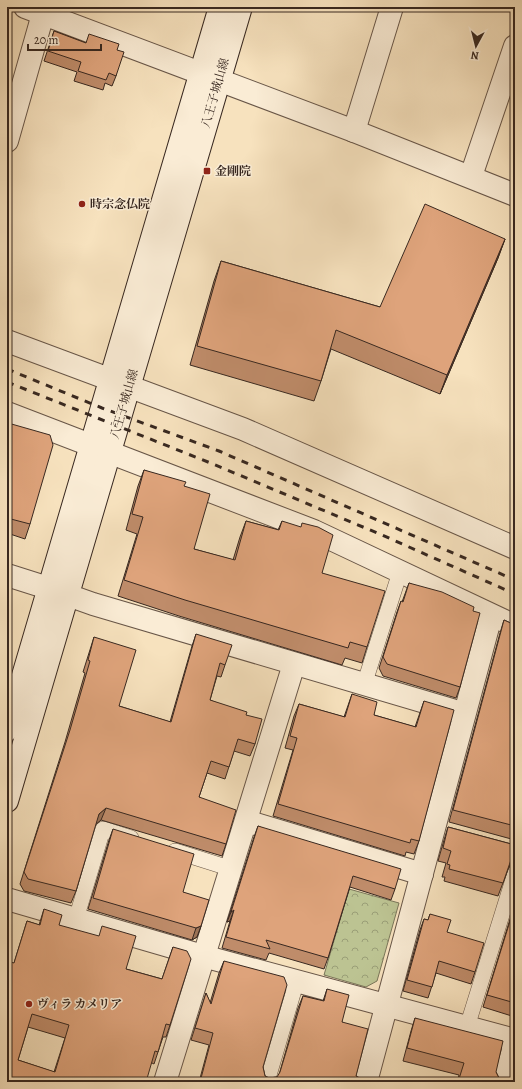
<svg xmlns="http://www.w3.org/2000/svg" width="522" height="1089" viewBox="0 0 522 1089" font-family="Alegreya,'Noto Serif JP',serif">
<defs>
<pattern id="forest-crowns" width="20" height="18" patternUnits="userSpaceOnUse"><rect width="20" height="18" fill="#bcc392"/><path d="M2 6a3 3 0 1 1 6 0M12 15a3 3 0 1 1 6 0" fill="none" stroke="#9a9e77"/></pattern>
</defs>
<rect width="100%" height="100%" fill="#f7e2be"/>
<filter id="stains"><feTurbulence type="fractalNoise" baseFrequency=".005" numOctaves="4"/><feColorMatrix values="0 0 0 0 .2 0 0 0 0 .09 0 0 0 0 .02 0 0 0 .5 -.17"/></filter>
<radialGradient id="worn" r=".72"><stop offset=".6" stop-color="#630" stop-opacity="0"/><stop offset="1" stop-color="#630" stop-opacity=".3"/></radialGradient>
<polygon fill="url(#forest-crowns)" stroke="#7a7659" points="349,889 399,903 377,981 366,987 324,975"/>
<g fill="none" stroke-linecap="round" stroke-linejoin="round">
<g stroke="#685648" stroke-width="16">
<g id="service">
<polyline points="364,685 400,572"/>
<polyline points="175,851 232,869"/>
<polyline points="76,919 103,829 131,838"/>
<polyline points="467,1027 515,873"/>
<polyline points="267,1082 297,980"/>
</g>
</g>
<g stroke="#685648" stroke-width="24">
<g id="minor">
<polyline points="25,7 354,131 515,195"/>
<polyline points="354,131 392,7"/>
<polyline points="7,141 45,7"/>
<polyline points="471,176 515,46"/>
<polyline points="7,341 243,429 515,548"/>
<polyline points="7,413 314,531 515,626"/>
<polyline points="7,575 48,588 93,604 452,710"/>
<polyline points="246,821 422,874"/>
<polyline points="7,899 203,956 515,1040"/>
<polyline points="165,1082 294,664"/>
<polyline points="366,1082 491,616"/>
<polyline points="504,1082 515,1043"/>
</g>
</g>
<g stroke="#382820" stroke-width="24">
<g id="secondary">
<polyline points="7,730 220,7"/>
<polyline points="7,801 241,7"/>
</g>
</g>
<use href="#service" stroke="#faecd5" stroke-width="15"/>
<use href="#minor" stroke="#faecd5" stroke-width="22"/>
<use href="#secondary" stroke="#faecd5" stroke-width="22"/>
<g stroke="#382820" stroke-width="3" stroke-dasharray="7 7" stroke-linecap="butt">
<polyline points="7,369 102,408 219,451 515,580"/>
<polyline points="7,382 213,464 382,535 515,594"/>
</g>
</g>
<g fill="#bf8c6a" stroke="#382820" fill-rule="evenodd">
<polygon points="54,31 86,43 117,50 116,76 112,86 105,83 103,90 74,81 77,72 44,61"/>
<polygon points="505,239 498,258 440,394 331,349 321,381 314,401 190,365 214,281 221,261 380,307"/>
<polygon points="7,426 30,524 25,539 7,533"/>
<polygon points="144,470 184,486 194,549 233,560 240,537 246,521 278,530 282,521 322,573 367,647 362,663 345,658 342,665 179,616 118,596 137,534 126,530 138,486"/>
<polygon points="409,583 473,611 460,687 456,698 383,676 379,668 397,612 401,601 402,602"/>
<polygon points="504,620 515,625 515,840 449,822 500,633"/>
<polygon points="196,634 225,665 221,677 217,676 210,700 246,715 255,744 250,756 234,751 225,779 207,773 199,797 226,844 222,856 101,820 95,825 76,891 71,903 24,891 20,884 65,742 85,673 83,672 94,637 119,706 170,722 192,646"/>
<polygon points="352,694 374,715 415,727 424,701 419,841 414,854 406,852 405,856 273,816 293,750 285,748 294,716 299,704 344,717"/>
<polygon points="258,826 395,889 391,900 350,887 328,958 324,969 269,953 266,960 222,948 230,921 227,922 254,837"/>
<polygon points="448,827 515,845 515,865 513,864 509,867 498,896 444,881 445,877 442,877 446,863 438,861 444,840"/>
<polygon points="113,829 183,892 201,926 197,937 192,940 88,909 109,840"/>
<polygon points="515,903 515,1017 483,1007"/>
<path d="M44,909L59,925L126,969L162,979L173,947L170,1025L166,1037H163L154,1064L152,1063L7,1082L14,963L27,921L39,925ZM28,1027L65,1038L54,1072L18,1060Z"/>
<polygon points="430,914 447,932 475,972 471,984 436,973 428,998 403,991 420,930 424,919 428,920"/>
<polygon points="224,961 263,1067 265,1076 269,1078 277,1077 279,1075 298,1008 303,996 323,1001 327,989 342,1022 356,1076 367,1082 379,1082 199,1082 209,1045 191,1040 206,993 210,1003 219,973"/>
<polygon points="415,1018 496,1072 499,1078 505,1082 515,1082 457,1082 459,1075 403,1061 411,1031"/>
</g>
<g fill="#9b7256" stroke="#382820">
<polygon points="505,239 498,258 440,394 447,375"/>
<polygon points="106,808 101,820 94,826 99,814"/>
<polygon points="515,853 515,860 513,864 509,867 513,854"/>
<polygon points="234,910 230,921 227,922 231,912"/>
<polygon points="201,926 197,937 192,940 196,928"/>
</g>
<g fill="#dea37b" stroke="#382820" fill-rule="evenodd">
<polygon points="54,31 86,43 89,34 119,44 117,50 124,52 116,76 109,73 106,80 78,71 81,62 48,51"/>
<polygon points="425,204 505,239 447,375 336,330 321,381 197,346 221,261 380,307"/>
<polygon points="8,423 50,435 53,445 30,524 7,518 7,519 7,427"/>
<polygon points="144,470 186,482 184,486 210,494 194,549 235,560 246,521 279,530 282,521 301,527 302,523 318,527 333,535 322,573 385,591 367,647 350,642 348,648 185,600 124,580 143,517 132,514"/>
<polygon points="409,583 442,592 474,607 473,611 480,613 460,687 387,664 383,657 401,601 403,602"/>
<polygon points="504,620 515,625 515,826 453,810"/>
<polygon points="196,634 232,645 225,665 220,663 210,700 247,712 246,715 262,719 255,744 238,739 229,767 211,761 199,797 236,810 226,844 106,808 99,814 76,891 28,879 24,872 70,730 90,661 88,660 94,637 136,650 119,706 171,722"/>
<polygon points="352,694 377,702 374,715 416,727 424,701 454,710 419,841 411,839 410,843 278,804 297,738 290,736 299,704 345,717"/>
<polygon points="258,826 401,869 395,889 353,876 328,958 266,940 270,949 226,937 234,910 231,912"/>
<polygon points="448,827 515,845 515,853 513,854 503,883 449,869 450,865 447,864 451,851 443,848"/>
<polygon points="113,829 194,854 183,892 209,900 201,926 196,928 93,898"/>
<polygon points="515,905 515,1003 487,995"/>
<path d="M44,909L62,915L59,925L99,936L102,926L136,936L126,969L162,979L173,947L187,951L191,959L170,1025L166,1024L158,1052L155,1051L146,1082H7V961L14,963L27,921L40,925ZM32,1014L69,1025L55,1072L18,1060Z"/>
<polygon points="430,914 451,920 447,932 484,943 475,972 439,961 432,987 407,980 424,919 428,920"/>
<polygon points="224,961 284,977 287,985 263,1067 265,1076 269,1078 277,1077 280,1072 303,996 324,1001 327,989 349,995 342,1022 368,1029 356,1076 367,1082 375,1081 379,1082 200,1082 213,1033 195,1028 206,993 211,1004"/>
<polygon points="415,1018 503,1041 496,1072 499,1078 505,1082 512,1082 515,1080 515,1082 458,1082 464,1063 407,1048"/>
</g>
<g fill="#8f2418" stroke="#faecd5" stroke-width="1.5">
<rect x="203" y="167" width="8" height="8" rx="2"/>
<circle cx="82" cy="204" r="4"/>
<circle cx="29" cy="1004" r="4"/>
</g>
<g text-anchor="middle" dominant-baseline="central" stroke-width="3" stroke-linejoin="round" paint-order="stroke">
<g font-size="12" fill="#382820" stroke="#faecd5">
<text transform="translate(215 93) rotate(-74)">八王子城山線</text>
<text transform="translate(124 404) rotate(-74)">八王子城山線</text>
</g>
<g font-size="12" font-weight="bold" fill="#382820" stroke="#faecd5" text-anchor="start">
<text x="215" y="171">金剛院</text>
<text x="90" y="204">時宗念仏院</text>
<text x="37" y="1004">ヴィラ カメリア</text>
</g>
</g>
<rect width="522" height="1089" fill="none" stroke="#f7e2be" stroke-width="24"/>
<rect x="8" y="8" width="506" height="1073" fill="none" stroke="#382820" stroke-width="2"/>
<rect x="12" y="12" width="498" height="1065" fill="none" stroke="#382820"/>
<g transform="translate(476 46) rotate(187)" stroke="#faecd5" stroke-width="3" paint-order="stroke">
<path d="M0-3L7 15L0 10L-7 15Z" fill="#382820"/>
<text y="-6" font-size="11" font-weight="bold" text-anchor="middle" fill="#382820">N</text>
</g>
<path d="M28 44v6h73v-6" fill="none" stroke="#382820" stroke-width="2"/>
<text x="34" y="44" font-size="12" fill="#382820" stroke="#faecd5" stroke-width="3" paint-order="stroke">20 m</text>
<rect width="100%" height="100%" filter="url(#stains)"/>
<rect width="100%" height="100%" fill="url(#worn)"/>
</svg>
